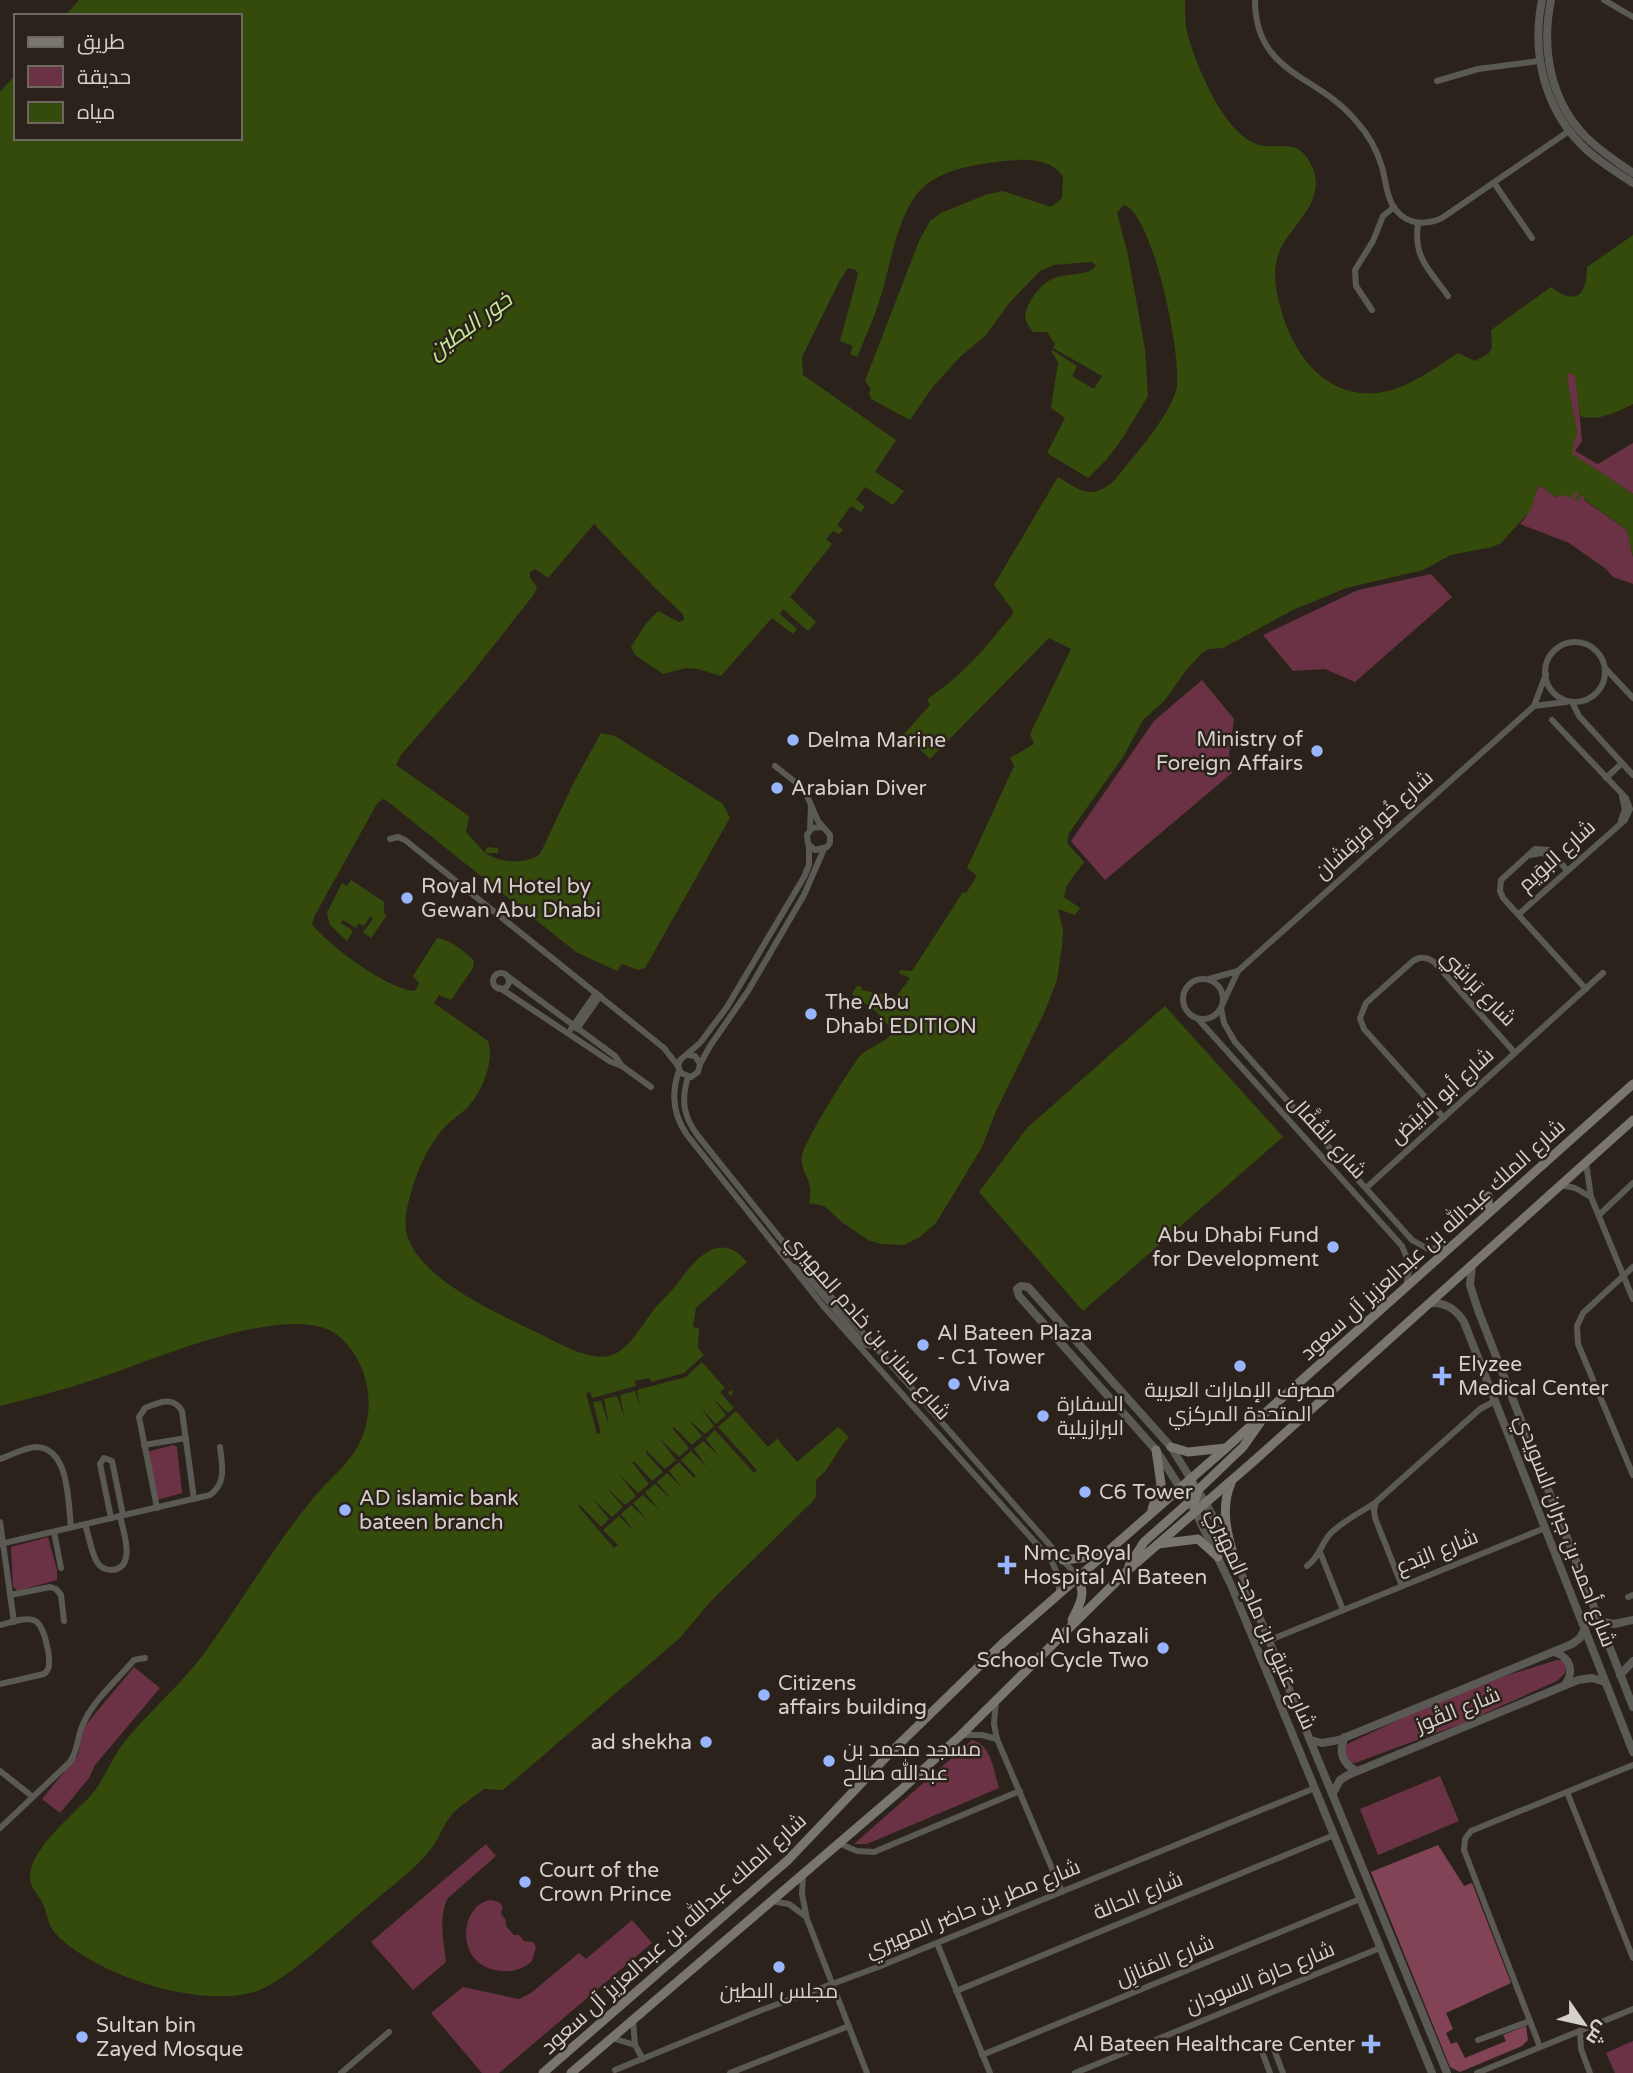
<svg xmlns="http://www.w3.org/2000/svg" width="1633" height="2073" viewBox="0 0 1633 2073" font-family="'Varela Round',Cairo,sans-serif">
<rect width="100%" height="100%" fill="#2b231b"/>
<g fill="#6a3244">
<polygon points="1572,372 1576,376 1582,441 1575,451 1598,464 1633,443 1633,494 1573,455 1571,450 1577,432 1567,380 1568,373"/>
<path d="M1540,485L1555,497L1577,491L1579,493L1575,499L1582,495L1585,497L1584,500L1627,530L1633,557V584L1613,577L1606,569L1569,543L1520,524C1534,509 1531,499 1540,485Z"/>
<polygon points="1431,574 1452,597 1355,682 1325,669 1293,671 1263,635 1358,590"/>
<polygon points="1202,680 1234,719 1229,754 1232,773 1105,880 1071,841 1154,721"/>
<polygon points="173,1445 177,1447 182,1493 157,1500 147,1452"/>
<polygon points="48,1537 57,1570 57,1580 17,1591 13,1586 11,1547"/>
<polygon points="1557,1660 1563,1661 1566,1667 1565,1673 1557,1681 1466,1722 1355,1763 1346,1762 1345,1745 1428,1706 1505,1676"/>
<polygon points="134,1667 160,1688 95,1765 89,1778 60,1813 42,1799 78,1755 84,1727"/>
<path d="M972,1740C992,1745 993,1770 999,1788L867,1844H854Z"/>
<polygon points="1440,1776 1459,1821 1378,1855 1360,1809"/>
<path d="M486,1844L496,1856L448,1898C438,1916 444,1941 446,1962L413,1990L371,1942Z"/>
<path d="M491,1900L499,1902L503,1907L501,1914L506,1920V1926L514,1935H519L524,1941L533,1942L536,1947L532,1961C523,1969 514,1972 502,1971C452,1967 460,1903 491,1900Z"/>
<polygon points="632,1920 652,1943 499,2073 482,2073 431,2013 463,1987 519,1999 531,1993 579,1953 586,1959"/>
<polygon points="1633,2041 1633,2073 1615,2073 1606,2053"/>
</g>
<polygon fill="#824356" points="1438,1845 1464,1886 1472,1883 1511,1983 1446,2013 1453,2029 1446,2033 1451,2044 1457,2042 1465,2058 1506,2041 1503,2035 1526,2026 1528,2040 1522,2046 1460,2072 1450,2067 1371,1872"/>
<g fill="#344b0c">
<path d="M79,0H1185C1185,14 1185,29 1190,42C1199,72 1224,130 1254,143C1275,153 1299,133 1313,169C1327,206 1285,227 1277,259C1273,275 1276,291 1280,306C1292,353 1324,398 1377,393C1407,390 1434,368 1458,353L1475,361L1488,354L1492,348L1491,330L1551,287C1575,306 1587,296 1587,267L1633,235V404C1617,412 1598,422 1580,416L1575,376L1569,372L1567,380L1577,432L1572,450L1573,454L1633,494V557L1627,530L1584,499L1585,497L1582,495L1577,501L1574,500L1579,493L1577,491L1571,498L1563,495L1555,497L1540,485L1536,491L1531,510L1501,543L1492,547L1451,555L1423,570L1346,588L1293,610L1223,648L1209,649L1202,653L1187,669L1165,700L1143,720L1123,757L1069,833L1067,843L1084,862L1067,885L1064,897L1080,908L1075,915L1058,909L1063,930L1062,946L1057,980L1045,1011L996,1111L982,1147L936,1223L920,1237L904,1245L881,1244L868,1240L842,1222L824,1206L809,1203C810,1198 811,1192 810,1187C808,1176 800,1168 802,1156C805,1140 848,1072 859,1057C868,1046 885,1045 893,1031L877,1012L852,994L857,986L862,987V990L896,997L910,978L899,973L900,970L912,971L963,892L966,893L977,876L967,868L1014,766L1010,758L1034,744L1030,734L1071,649L1049,638L930,759L904,734L930,705L927,699C963,676 988,645 1014,612L994,585L1058,477C1082,492 1092,500 1115,480C1135,454 1166,421 1176,391C1184,364 1153,210 1123,205L1117,213L1128,255L1145,349L1148,396L1122,439L1107,459L1088,478L1047,453L1065,418L1051,408L1058,363C1051,345 1031,337 1025,318C1026,306 1032,297 1040,288C1060,267 1081,281 1096,266L1092,262L1053,265L1040,271L1010,302L986,335L960,357L932,388L910,420L871,399L869,393L871,389L865,381L919,241L930,221L941,213L985,195L1003,191L1051,207L1062,198L1063,176C1048,157 1026,159 1004,161C979,164 948,168 927,184C897,207 891,267 879,302C873,320 865,338 857,357L850,354L853,346L840,341L858,274L856,270L848,268L839,282L802,357L803,375L896,440L875,472L904,491L893,505L865,487L856,499L865,507L861,512L851,506L837,525L843,530L839,534L833,531L826,539L832,544L790,597L816,622L808,631L783,609L780,614L797,629L793,634L772,618L721,676L698,669L686,668L663,674L635,655L631,647L645,625L658,611L679,622L684,620L683,614L656,589L594,524L548,578L535,569L530,572V578L537,587L535,593L468,678L401,755L396,765L469,816L466,832L485,853L487,847L498,848V853H485C500,863 526,865 540,854L574,782L601,733L615,736L723,804L730,818L645,968L638,970L622,964L617,971L576,952L387,801L383,799L378,802L315,915L312,924C329,946 387,989 415,991L419,983L413,976L437,938C449,939 466,952 474,961L473,968L451,1000L439,995L434,1003L488,1041C495,1062 481,1094 466,1109C458,1116 449,1122 442,1130C429,1146 419,1166 413,1186C408,1203 402,1221 408,1238C424,1281 495,1312 534,1331C553,1340 587,1361 609,1356C630,1351 643,1322 656,1307C663,1299 671,1292 677,1284C695,1259 720,1229 747,1262L696,1308L693,1327L699,1328L698,1348L733,1390L731,1397L744,1412L747,1410L756,1419L753,1423L769,1441L775,1436L797,1462L838,1427L849,1437C836,1450 830,1470 816,1480V1496L813,1501L711,1601L680,1638L503,1790L484,1789C474,1797 461,1805 452,1814C443,1825 438,1842 426,1855C407,1876 382,1894 360,1913C334,1935 287,1980 257,1991C202,2010 94,1975 55,1933C47,1924 48,1914 43,1904C38,1894 29,1887 30,1875C32,1851 61,1826 76,1810C86,1801 96,1791 102,1779C109,1768 114,1756 122,1745C147,1713 179,1687 203,1655C240,1605 271,1550 310,1502C330,1476 358,1460 366,1425C374,1394 364,1359 340,1337C294,1296 147,1363 93,1380C63,1390 31,1398 0,1406V92L16,74V138H240V16H65Z"/>
<polygon points="351,880 384,902 384,913 387,915 371,938 363,932 373,919 370,916 364,926 359,923 356,928 343,920 341,923 353,931 347,941 330,925 327,913 342,883 347,886"/>
<polygon points="1165,1006 1283,1137 1083,1311 979,1192 1027,1128"/>
</g>
<g fill="#2b231b">
<polygon points="1033,332 1047,332 1055,344 1053,348 1102,376 1094,389 1072,376 1077,366 1052,350 1049,355 1031,336"/>
<polygon points="704,1355 733,1390 728,1392 731,1397 744,1412 747,1410 756,1419 753,1423 769,1441 775,1436 777,1439 768,1447 736,1411 718,1427 757,1470 754,1473 715,1430 706,1439 719,1456 703,1441 694,1449 707,1467 691,1451 681,1460 696,1476 694,1478 679,1462 669,1471 683,1489 667,1473 657,1482 671,1499 655,1484 645,1492 659,1510 643,1495 633,1503 647,1520 631,1505 621,1514 634,1531 619,1516 603,1530 618,1545 614,1548 579,1507 579,1504 601,1527 609,1519 592,1498 612,1517 623,1507 606,1487 625,1505 636,1496 619,1474 638,1493 649,1484 632,1462 635,1462 652,1481 663,1472 646,1453 646,1450 665,1469 676,1460 659,1438 679,1457 689,1448 673,1429 673,1426 692,1445 702,1436 688,1419 705,1434 714,1426 701,1408 716,1424 726,1415 713,1398 728,1413 734,1408 720,1392 725,1388 702,1362 686,1377 637,1390 640,1407 635,1391 620,1395 624,1416 617,1396 604,1399 609,1426 601,1401 593,1402 601,1433 597,1434 586,1393 590,1392 592,1398 636,1386 635,1381 649,1378 651,1382 684,1373"/>
</g>
<g fill="none" stroke-linecap="round" stroke-linejoin="round">
<g stroke="#5a5954" stroke-width="6">
<path d="M1255,0C1255,75 1318,74 1356,121C1368,134 1377,150 1382,167C1387,185 1386,203 1402,216C1413,225 1429,224 1442,218L1569,131"/>
<polyline points="1604,0 1633,17"/>
<polyline points="1437,81 1478,69 1539,61"/>
<polyline points="1494,183 1532,238"/>
<path d="M1418,223C1413,258 1429,269 1448,296"/>
<polyline points="1372,310 1356,286 1355,270 1373,241 1383,216 1394,207"/>
<circle cx="1575" cy="672" r="30"/>
<polyline points="1605,668 1633,698"/>
<polyline points="1572,702 1579,716 1633,775"/>
<polyline points="1534,706 1566,702"/>
<polyline points="775,766 804,789 818,821 830,835 830,843 827,847 815,850 808,844 807,835 812,828 822,827"/>
<polyline points="1606,778 1622,763"/>
<polyline points="1621,820 1625,809 1622,797"/>
<polyline points="810,830 811,806"/>
<polyline points="390,839 398,837 405,840 664,1048 678,1066"/>
<polyline points="1530,855 1542,853 1554,857"/>
<polyline points="1567,870 1549,850 1535,849 1501,880 1500,891 1503,898 1586,989"/>
<polyline points="1519,914 1625,820 1630,809 1626,798 1552,720"/>
<circle cx="501" cy="981" r="8"/>
<polyline points="507,976 615,1056 622,1066"/>
<circle cx="1203" cy="999" r="20"/>
<polyline points="1209,979 1238,971"/>
<polyline points="500,988 611,1062 622,1066 651,1087"/>
<polyline points="1223,1003 1238,971 1534,706 1546,674"/>
<polyline points="1221,1008 1224,1023 1235,1042 1412,1240 1428,1249 1449,1247"/>
<polyline points="1198,1019 1402,1246 1410,1266 1406,1286"/>
<polyline points="571,1029 596,993"/>
<polyline points="577,1029 600,996"/>
<polyline points="688,1055 695,1056 700,1064 698,1072 691,1077 681,1073 678,1066 680,1060 700,1043 727,1007 804,877 809,865 809,846"/>
<polyline points="700,1064 710,1046 748,991 804,895 824,849"/>
<path d="M679,1071C671,1093 673,1115 687,1135L824,1307L1051,1560L1059,1577V1592"/>
<path d="M688,1077C681,1100 683,1116 698,1136L783,1242L1077,1576"/>
<path d="M1444,1118L1364,1029L1360,1018L1366,1003L1413,961C1420,956 1428,957 1435,963L1515,1053"/>
<polyline points="1586,1163 1591,1197 1633,1299"/>
<polyline points="1561,1185 1575,1188 1591,1197"/>
<polyline points="1366,1188 1603,973"/>
<polyline points="1599,1215 1633,1183"/>
<polyline points="794,1267 805,1274 862,1342 866,1345 875,1346"/>
<polyline points="1633,1267 1583,1313 1577,1326 1578,1344 1633,1475"/>
<polyline points="144,1445 186,1438"/>
<path d="M0,1459C11,1455 26,1447 37,1447C70,1449 68,1504 71,1527"/>
<path d="M157,1508L139,1417L145,1408C158,1403 173,1395 182,1411L194,1499"/>
<polyline points="111,1518 100,1464 104,1458 112,1461 123,1515"/>
<polyline points="0,1522 14,1622"/>
<path d="M85,1524C89,1536 91,1552 97,1562C100,1567 106,1570 112,1570C137,1568 123,1530 120,1516"/>
<polyline points="54,1532 61,1568"/>
<path d="M0,1544L210,1495C227,1483 222,1465 220,1447"/>
<polyline points="1320,1552 1343,1610"/>
<path d="M1307,1566C1320,1557 1321,1543 1331,1533C1343,1521 1361,1512 1375,1503"/>
<polyline points="1402,1586 1375,1518 1374,1510 1376,1502 1480,1409 1495,1401"/>
<polyline points="10,1595 50,1587 56,1589 61,1595 64,1621"/>
<polyline points="1628,1597 1633,1595"/>
<path d="M0,1625C9,1623 24,1617 33,1620C44,1622 50,1655 49,1665C49,1670 47,1671 44,1674L0,1684"/>
<polyline points="1270,1640 1545,1528"/>
<polyline points="996,1701 994,1724 997,1739 1062,1892"/>
<polyline points="963,1735 982,1735 997,1739"/>
<polyline points="0,1771 33,1797"/>
<polyline points="1567,1792 1633,1958"/>
<path d="M0,1828L70,1762C79,1749 77,1733 85,1720C96,1698 118,1679 134,1660L145,1658"/>
<polyline points="838,1843 857,1851 874,1852 1020,1791"/>
<polyline points="803,1874 802,1894 807,1919 867,2073"/>
<polyline points="771,1901 789,1904 805,1916"/>
<polyline points="937,1943 990,2073"/>
<polyline points="956,1991 1334,1835"/>
<polyline points="633,2020 635,2045 643,2059"/>
<polyline points="1580,2031 1581,2049 1590,2073"/>
<polyline points="612,2038 635,2045"/>
<polyline points="1478,2040 1530,2021"/>
<polyline points="1272,2044 1283,2073"/>
<polyline points="1540,2047 1464,1850 1465,1839 1471,1831 1633,1765"/>
<polyline points="1261,2049 1270,2073"/>
<polyline points="982,2055 1360,1899"/>
<polyline points="615,2070 759,2011 878,1967 1315,1788"/>
<polyline points="341,2073 389,2032"/>
<polyline points="730,2073 849,2026"/>
<polyline points="1075,2073 1380,1948"/>
<polyline points="1477,2073 1633,2009"/>
</g>
<g stroke="#5a5954" stroke-width="8">
<path d="M1542,0C1531,56 1545,113 1589,152C1603,164 1618,173 1633,183"/>
<path d="M1551,0C1541,48 1550,101 1586,137C1600,151 1617,162 1633,173"/>
<polyline points="1472,1265 1470,1285 1478,1310 1633,1707"/>
<path d="M1430,1303C1446,1302 1456,1309 1464,1322L1633,1752"/>
<polyline points="1599,1621 1614,1624 1633,1620"/>
<path d="M1554,1652C1570,1657 1575,1671 1565,1685"/>
<polyline points="1620,1675 1633,1661"/>
<path d="M1345,1737C1338,1751 1342,1764 1357,1771"/>
<polyline points="1311,1740 1322,1743 1339,1740 1572,1644 1580,1638 1585,1629"/>
<polyline points="1333,1793 1340,1780 1348,1775 1578,1680 1592,1678 1605,1682"/>
<polyline points="1432,2073 1231,1585 1195,1511 1156,1450 1019,1296 1017,1289 1021,1286 1028,1287 1171,1447 1205,1502 1233,1553 1447,2073"/>
</g>
<g stroke="#78766e" stroke-width="9">
<polyline points="1488,1196 1488,1213"/>
<polyline points="1171,1447 1188,1452 1226,1448"/>
<path d="M1231,1483C1221,1506 1226,1531 1233,1553"/>
<polyline points="1152,1509 1161,1484 1156,1450"/>
<polyline points="1195,1511 1195,1501 1198,1490 1243,1447 1262,1420"/>
<polyline points="1158,1544 1198,1539 1218,1557"/>
<polyline points="1063,1560 1100,1556"/>
<polyline points="1129,1566 1144,1542 1189,1502 1192,1490 1191,1478"/>
<path d="M1072,1620C1080,1604 1087,1593 1077,1576"/>
<polyline points="543,2073 788,1860 891,1752 1003,1643 1226,1448 1633,1084"/>
<polyline points="571,2073 901,1790 961,1735 1127,1571 1255,1460 1633,1120"/>
</g>
</g>
<g fill="#98b5fd" stroke="#2b231b" stroke-width="2.5">
<circle cx="793" cy="740" r="7"/>
<circle cx="1317" cy="751" r="7"/>
<circle cx="777" cy="788" r="7"/>
<circle cx="407" cy="898" r="7"/>
<circle cx="811" cy="1014" r="7"/>
<circle cx="1333" cy="1247" r="7"/>
<circle cx="923" cy="1345" r="7"/>
<circle cx="1240" cy="1366" r="7"/>
<path d="M1438.5 1365.5h7v7h7v7h-7v7h-7v-7h-7v-7h7z"/>
<circle cx="954" cy="1384" r="7"/>
<circle cx="1043" cy="1416" r="7"/>
<circle cx="1085" cy="1492" r="7"/>
<circle cx="345" cy="1510" r="7"/>
<path d="M1003.5 1554.5h7v7h7v7h-7v7h-7v-7h-7v-7h7z"/>
<circle cx="1163" cy="1648" r="7"/>
<circle cx="764" cy="1695" r="7"/>
<circle cx="706" cy="1742" r="7"/>
<circle cx="829" cy="1761" r="7"/>
<circle cx="525" cy="1882" r="7"/>
<circle cx="779" cy="1967" r="7"/>
<circle cx="82" cy="2037" r="7"/>
<path d="M1367.5 2033.5h7v7h7v7h-7v7h-7v-7h-7v-7h7z"/>
</g>
<g text-anchor="middle" dominant-baseline="central" stroke-width="5" stroke-linejoin="round" paint-order="stroke">
<g font-size="21" fill="#d6d0cb" stroke="#2b231b" text-anchor="start">
<text x="1303" y="739" text-anchor="end">Ministry of<tspan x="1303" dy="24">Foreign Affairs</tspan></text>
<text x="807" y="740">Delma Marine</text>
<text x="791" y="788">Arabian Diver</text>
<text x="421" y="886">Royal M Hotel by<tspan x="421" dy="24">Gewan Abu Dhabi</tspan></text>
<text x="825" y="1002">The Abu<tspan x="825" dy="24">Dhabi EDITION</tspan></text>
<text x="1319" y="1235" text-anchor="end">Abu Dhabi Fund<tspan x="1319" dy="24">for Development</tspan></text>
<text x="937" y="1333">Al Bateen Plaza<tspan x="937" dy="24">- C1 Tower</tspan></text>
<text x="1458" y="1364">Elyzee<tspan x="1458" dy="24">Medical Center</tspan></text>
<text x="968" y="1384">Viva</text>
<text x="1240" y="1390" text-anchor="middle">مصرف الإمارات العربية<tspan x="1240" dy="24">المتحدة المركزي</tspan></text>
<text x="1057" y="1404">السفارة<tspan x="1057" dy="24">البرازيلية</tspan></text>
<text x="1099" y="1492">C6 Tower</text>
<text x="359" y="1498">AD islamic bank<tspan x="359" dy="24">bateen branch</tspan></text>
<text x="1023" y="1553">Nmc Royal<tspan x="1023" dy="24">Hospital Al Bateen</tspan></text>
<text x="1149" y="1636" text-anchor="end">Al Ghazali<tspan x="1149" dy="24">School Cycle Two</tspan></text>
<text x="778" y="1683">Citizens<tspan x="778" dy="24">affairs building</tspan></text>
<text x="692" y="1742" text-anchor="end">ad shekha</text>
<text x="843" y="1749">مسجد محمد بن<tspan x="843" dy="24">عبدالله صالح</tspan></text>
<text x="539" y="1870">Court of the<tspan x="539" dy="24">Crown Prince</tspan></text>
<text x="779" y="1991" text-anchor="middle">مجلس البطين</text>
<text x="96" y="2025">Sultan bin<tspan x="96" dy="24">Zayed Mosque</tspan></text>
<text x="1355" y="2044" text-anchor="end">Al Bateen Healthcare Center</text>
</g>
<g font-size="21" fill="#d6d0cb" stroke="#2b231b">
<text transform="translate(1374 825) rotate(-42)">شارع خُور قِرقِشان</text>
<text transform="translate(1557 856) rotate(-42)">شارع البوَيم</text>
<text transform="translate(1478 988) rotate(46)">شارع بَراشِي</text>
<text transform="translate(1442 1096) rotate(-42)">شارع أبو الأبيَض</text>
<text transform="translate(1327 1137) rotate(48)">شارع القُفَّال</text>
<text transform="translate(1433 1240) rotate(-42)">شارع الملك عبدالله بن عبدالعزيز آل سعود</text>
<text transform="translate(868 1327) rotate(49)">شارع سنان بن خادم المهيري</text>
<text transform="translate(1565 1531) rotate(69)">شارع أحمد بن جبران السويدي</text>
<text transform="translate(1437 1552) rotate(-22)">شارع البَدع</text>
<text transform="translate(1261 1619) rotate(66)">شارع عتيق بن ماجد المهيري</text>
<text transform="translate(1458 1710) rotate(-22)">شارع القُوز</text>
<text transform="translate(1138 1896) rotate(-22)">شارع الحالة</text>
<text transform="translate(973 1909) rotate(-22)">شارع مطر بن حاضر المهيري</text>
<text transform="translate(674 1934) rotate(-42)">شارع الملك عبدالله بن عبدالعزيز آل سعود</text>
<text transform="translate(1165 1961) rotate(-22)">شارع المَنازِل</text>
<text transform="translate(1260 1978) rotate(-22)">شارع حارة السودان</text>
</g>
<g font-size="23" font-style="italic" fill="#c5eb94" stroke="#2b231b">
<text transform="translate(470 326) rotate(-36)">خور البطين</text>
</g>
</g>
<rect x="14" y="14" width="228" height="126" fill="#2b231b" stroke="#6f6861" stroke-width="2"/>
<rect x="28" y="37" width="35" height="10" fill="#78766e" stroke="#6f6861" stroke-width="2"/>
<text x="77" y="49" font-size="21" fill="#d6d0cb">طريق</text>
<rect x="28" y="66" width="35" height="21" fill="#6a3244" stroke="#6f6861" stroke-width="2"/>
<text x="77" y="84" font-size="21" fill="#d6d0cb">حديقة</text>
<rect x="28" y="102" width="35" height="21" fill="#344b0c" stroke="#6f6861" stroke-width="2"/>
<text x="77" y="119" font-size="21" fill="#d6d0cb">مياه</text>
<g transform="translate(1584 2024) rotate(124)" stroke="#2b231b" stroke-width="5" paint-order="stroke">
<path d="M0-5L12 26L0 18L-12 26Z" fill="#d6d0cb"/>
<text y="-10" font-size="19" font-weight="bold" text-anchor="middle" fill="#d6d0cb">ش</text>
</g>
</svg>
